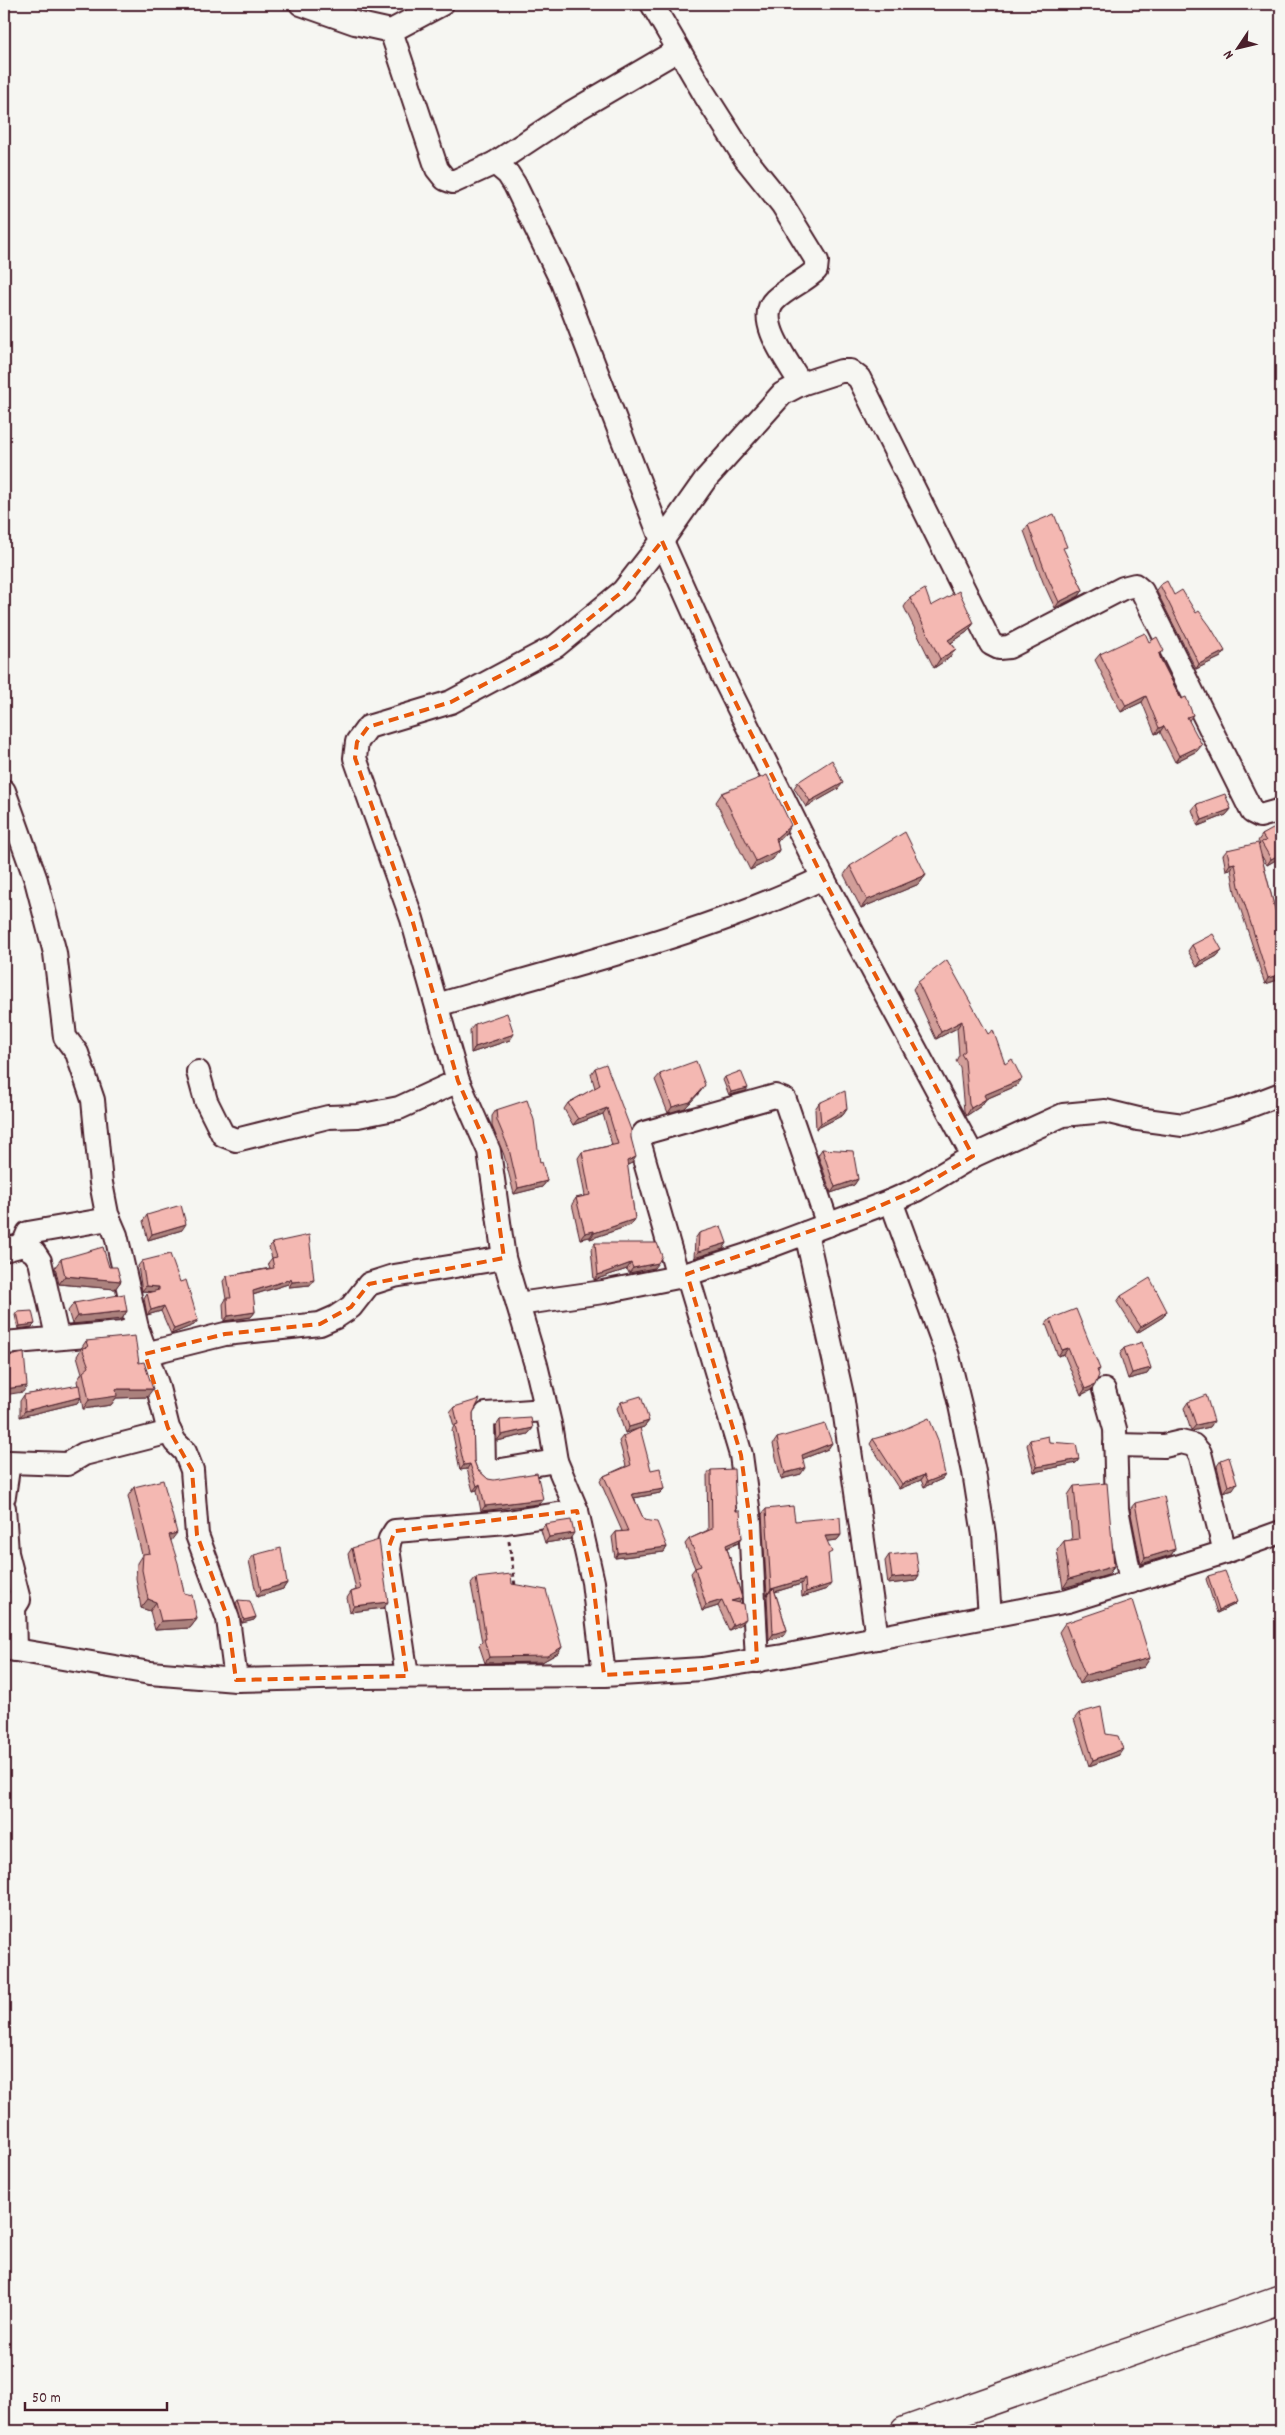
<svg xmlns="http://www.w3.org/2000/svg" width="1285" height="2435" viewBox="0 0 1285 2435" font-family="Dekko,sans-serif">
<rect width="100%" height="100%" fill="#f6f6f2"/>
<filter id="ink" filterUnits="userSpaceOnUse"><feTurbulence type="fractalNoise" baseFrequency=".02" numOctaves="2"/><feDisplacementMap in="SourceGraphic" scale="10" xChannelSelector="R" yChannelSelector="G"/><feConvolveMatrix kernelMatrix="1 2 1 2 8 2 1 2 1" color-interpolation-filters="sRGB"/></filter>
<g filter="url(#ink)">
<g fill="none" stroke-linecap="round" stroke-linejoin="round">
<g stroke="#4a1f2b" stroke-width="26">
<g id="minor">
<polyline points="301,4 355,23 391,31 442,4"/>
<path d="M652,4L705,95L745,158L782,204L817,261L816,270C804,282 787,288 775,300C754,320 790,364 801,384"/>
<polyline points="391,31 437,169 445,179 453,182 495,163 508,174 515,185 562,282 662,541 623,591 556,646 451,702 368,727 357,742 355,758 412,919 458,1081 489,1151 504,1258 536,1365 550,1424 556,1461 577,1511 593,1582 604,1675"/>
<polyline points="495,163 572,112 678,50"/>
<polyline points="4,791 36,880 55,953 65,1037 77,1053 93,1100 101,1183 107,1214 116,1235 137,1328"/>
<path d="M437,1005C566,967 700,936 823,878"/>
<polyline points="198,1072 206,1101 223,1135 236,1140 328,1117 358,1116 399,1108 458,1081"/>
<polyline points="973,1156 823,878 722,675 662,541 705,480 782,394 801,384 841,371 850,371 859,378 865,390 991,644 999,648 1009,647 1123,588 1135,585 1142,591 1252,812 1260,816 1281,810"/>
<polyline points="891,1201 948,1356 960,1405 974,1472 984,1535 990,1616"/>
<polyline points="806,1233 842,1395 877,1638"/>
<polyline points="23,1245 28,1233 109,1219"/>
<polyline points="4,1250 23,1245 34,1252 40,1261 57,1336"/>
<polyline points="687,1274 741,1455 750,1522 757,1661"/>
<polyline points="678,1277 639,1141 644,1133 775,1096 785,1100 828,1225"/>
<polyline points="518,1304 603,1292 678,1277 744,1256 891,1201 916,1190 973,1156 1063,1115 1105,1111 1138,1119 1183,1125 1239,1110 1281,1094"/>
<polyline points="4,1343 122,1333 137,1328 157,1384 168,1428 175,1442 185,1452 192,1470 197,1535 228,1619 236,1680"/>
<polyline points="145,1354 225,1334 320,1324 336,1317 351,1307 369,1284 394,1276 504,1258"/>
<polyline points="1104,1390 1115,1429 1117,1509 1131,1582"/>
<polyline points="546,1410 486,1414 483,1418 484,1466 489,1472 556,1461"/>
<polyline points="1115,1445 1164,1446 1181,1442 1193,1445 1200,1453 1225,1552"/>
<polyline points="4,1496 9,1462 67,1464 84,1454 170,1432"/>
<polyline points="4,1508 7,1553 19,1600 14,1608 15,1650"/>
<polyline points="4,1648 150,1673 236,1680 361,1677 604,1675 702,1669 783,1656 1068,1601 1225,1552 1281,1532"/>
<polyline points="407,1676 388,1549 390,1539 395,1531 507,1522 577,1511"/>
</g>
</g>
<g stroke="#4a1f2b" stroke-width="31">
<polyline id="secondary" points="905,2431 1281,2299"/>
</g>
<polyline stroke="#4a1f2b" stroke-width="3" stroke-dasharray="4 4" stroke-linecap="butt" points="509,1541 515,1586"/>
<use href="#minor" stroke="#f6f6f2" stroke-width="22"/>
<use href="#secondary" stroke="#f6f6f2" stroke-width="28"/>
</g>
<g fill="#d29e99" stroke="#4a1f2b">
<polygon points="1028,525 1064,551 1083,590 1079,596 1055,608 1043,582 1024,531"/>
<polygon points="1160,585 1174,595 1221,657 1196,669 1156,590"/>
<polygon points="910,598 974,623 967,632 951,643 956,649 949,658 934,668 904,607"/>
<polygon points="1149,642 1160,657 1181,699 1193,715 1189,720 1197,751 1175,762 1160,732 1155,734 1142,702 1121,712 1095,660 1100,654"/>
<polygon points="798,782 838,789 806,807 794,788"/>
<polygon points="722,793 785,834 777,841 779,850 773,859 750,870 716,802"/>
<polygon points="1197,804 1231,809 1226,815 1198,826 1192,810"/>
<polygon points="1281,827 1281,857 1267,865 1261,855 1281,933 1281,979 1265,984 1235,892 1231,869 1226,870 1223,855 1227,850 1258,846 1260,844 1258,841 1262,835"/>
<polygon points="850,866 926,875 919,884 861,908 844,875"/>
<polygon points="1192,945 1222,950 1217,956 1197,967 1188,951"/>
<polygon points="918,982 988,1034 1005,1064 1016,1086 986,1099 981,1106 966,1116 964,1111 960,1067 956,1061 959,1055 957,1028 936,1039 913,989"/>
<polygon points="475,1024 510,1040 471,1053 470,1030"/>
<polygon points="595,1068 631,1138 632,1163 627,1165 635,1219 631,1225 590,1239 590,1237 580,1239 572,1204 576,1198 585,1196 578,1158 582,1152 612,1145 603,1114 573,1125 564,1109 568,1103 595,1088 591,1074"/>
<polygon points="660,1074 701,1091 685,1108 668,1113 655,1080"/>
<polygon points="725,1077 746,1091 729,1095 723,1080"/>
<polygon points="819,1103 847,1109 843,1115 816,1129 815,1109"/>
<polygon points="496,1110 540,1163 547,1181 542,1187 514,1194 504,1155 492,1126 492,1116"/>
<polygon points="822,1149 858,1179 854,1185 831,1193 818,1155"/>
<polygon points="147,1215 182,1230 148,1240 143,1221"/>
<polygon points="699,1233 727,1243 723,1249 694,1258 695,1239"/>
<polygon points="272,1243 310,1285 289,1287 288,1284 253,1295 255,1312 251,1317 224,1321 223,1304 226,1299 223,1281 227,1276 270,1268 268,1263 272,1258 269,1248"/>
<polygon points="595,1243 654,1268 629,1273 627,1269 594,1280 591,1249"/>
<polygon points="61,1259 109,1267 121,1281 115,1289 59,1284 55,1267"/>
<polygon points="142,1261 180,1282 198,1320 194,1325 171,1334 161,1311 147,1315 144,1298 147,1293 151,1292 142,1291 138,1266"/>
<polygon points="1121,1296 1167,1311 1163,1317 1137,1333 1117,1302"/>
<polygon points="74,1303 127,1311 122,1319 72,1324 68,1311"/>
<polygon points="17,1312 35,1324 32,1327 18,1329 15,1315"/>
<polygon points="1050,1319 1100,1369 1098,1372 1095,1385 1091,1390 1081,1395 1064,1354 1058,1356 1046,1324"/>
<polygon points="86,1341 139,1363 147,1397 116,1398 111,1405 83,1409 81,1398 77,1403 20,1417 20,1401 24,1395 78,1386 77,1381 82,1373 77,1356 80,1351 80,1350"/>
<polygon points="1124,1348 1151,1368 1147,1374 1128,1379 1120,1354"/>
<polygon points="621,1402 649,1421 644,1427 625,1433 617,1408"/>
<polygon points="1188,1402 1214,1421 1210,1427 1191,1431 1184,1408"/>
<polygon points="454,1407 473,1413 474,1461 477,1469 488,1479 539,1504 481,1511 477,1490 473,1491 467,1469 460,1470 452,1430 454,1426 450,1412"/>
<polygon points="500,1420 533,1428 528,1434 497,1441 496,1426"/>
<polygon points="623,1436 651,1470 664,1489 660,1493 634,1498 644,1520 667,1547 664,1552 615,1558 612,1537 616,1532 622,1531 600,1481 604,1476 626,1466 619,1441"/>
<polygon points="777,1438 832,1443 828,1449 802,1459 801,1474 781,1479 773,1444"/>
<polygon points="873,1439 945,1475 942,1479 924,1487 921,1480 899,1489 870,1444"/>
<polygon points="1030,1440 1049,1442 1079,1459 1076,1463 1034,1472 1027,1445"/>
<polygon points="1221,1460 1233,1489 1223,1492 1217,1466"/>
<polygon points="711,1470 736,1511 742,1538 738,1543 727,1548 742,1598 739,1603 742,1624 729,1630 718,1606 702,1611 691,1573 695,1568 685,1544 689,1539 708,1530 707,1475"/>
<polygon points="1074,1486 1114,1566 1108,1575 1063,1588 1057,1550 1064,1541 1072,1540 1068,1495"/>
<polygon points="134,1487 171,1542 184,1593 197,1619 190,1628 155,1630 150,1611 141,1608 136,1578 137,1563 142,1555 128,1496"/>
<polygon points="1135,1503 1175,1549 1171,1555 1141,1564 1130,1509"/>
<polygon points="766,1509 795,1521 841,1535 837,1540 827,1541 828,1558 827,1589 802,1597 801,1584 775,1592 787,1630 783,1636 769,1640 767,1596 768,1594 767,1595 762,1514"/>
<polygon points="545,1524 570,1539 545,1543 541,1530"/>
<polygon points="352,1548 384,1608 350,1612 347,1598 351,1592 356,1590 348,1554"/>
<polygon points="254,1555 287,1583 283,1589 257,1597 249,1561"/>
<polygon points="889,1555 919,1575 915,1581 888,1584 885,1561"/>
<polygon points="1208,1576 1234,1605 1217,1613 1206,1579"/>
<polygon points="476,1578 512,1584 562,1647 558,1653 542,1662 485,1663 479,1645 482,1642 471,1584"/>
<polygon points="238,1600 256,1617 254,1620 242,1623 236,1603"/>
<polygon points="1065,1623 1150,1658 1144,1667 1079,1684 1059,1632"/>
<polygon points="1079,1713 1106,1734 1119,1755 1089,1766 1074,1719"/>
</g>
<g fill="#ab817d" stroke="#4a1f2b">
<polygon points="1083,590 1079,596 1055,608 1059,602"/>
<polygon points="974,623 967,632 942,649 948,640"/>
<polygon points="956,649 949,658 934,668 940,659"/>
<polygon points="1225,651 1221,657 1196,669 1199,664"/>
<polygon points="1146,696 1142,702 1121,712 1126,706"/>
<polygon points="1164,726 1160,732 1155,734 1159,728"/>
<polygon points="1202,745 1197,751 1175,762 1179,756"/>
<polygon points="843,783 838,789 806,807 810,801"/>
<polygon points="1231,809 1226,815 1198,826 1202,820"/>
<polygon points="791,825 785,834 770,847 776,838"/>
<polygon points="779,850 773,859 750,870 756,861"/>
<polygon points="1281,854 1281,857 1267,865 1271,859"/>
<polygon points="1235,863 1231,869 1226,870 1230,864"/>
<polygon points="926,875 919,884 861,908 867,900"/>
<polygon points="1222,950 1217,956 1197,967 1201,961"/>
<polygon points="1281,974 1281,979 1265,984 1268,978"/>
<polygon points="962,1021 957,1028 936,1039 941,1032"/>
<polygon points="514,1034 510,1040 471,1053 475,1047"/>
<polygon points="1022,1079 1016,1086 979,1102 984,1095"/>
<polygon points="705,1085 701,1091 685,1108 668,1113 672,1107"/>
<polygon points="748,1088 746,1091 729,1095 731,1092"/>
<polygon points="986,1099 981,1106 966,1116 971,1108"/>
<polygon points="607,1108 603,1114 573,1125 578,1119"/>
<polygon points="847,1109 843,1115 816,1129 821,1123"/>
<polygon points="636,1157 632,1163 623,1167 627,1161"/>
<polygon points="858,1179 854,1185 831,1193 835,1187"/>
<polygon points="547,1181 542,1187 514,1194 518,1188"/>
<polygon points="635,1219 631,1225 590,1239 594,1233"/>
<polygon points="186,1224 182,1230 148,1240 152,1234"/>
<polygon points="594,1231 590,1237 580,1239 585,1233"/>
<polygon points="727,1243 723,1249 694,1258 698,1252"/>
<polygon points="631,1263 627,1269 594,1280 598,1275"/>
<polygon points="658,1263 654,1268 629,1273 633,1268"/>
<polygon points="65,1276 121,1281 115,1289 59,1284"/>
<polygon points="291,1279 288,1284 249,1296 253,1291"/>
<polygon points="314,1280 310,1285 289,1287 292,1282"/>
<polygon points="146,1286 159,1287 156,1292 142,1291"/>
<polygon points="10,1302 6,1308 4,1308 4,1303"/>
<polygon points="164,1306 161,1311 147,1315 151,1310"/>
<polygon points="127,1311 122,1319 72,1324 78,1316"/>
<polygon points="1167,1311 1163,1317 1137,1333 1141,1327"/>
<polygon points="255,1312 251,1317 224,1321 228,1316"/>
<polygon points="198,1320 194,1325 171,1334 174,1329"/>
<polygon points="35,1324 32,1327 18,1329 20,1326"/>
<polygon points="1068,1348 1064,1354 1058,1356 1062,1350"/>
<polygon points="1151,1368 1147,1374 1128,1379 1132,1373"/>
<polygon points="1095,1385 1091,1390 1081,1395 1085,1389"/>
<polygon points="27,1386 23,1392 4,1395 4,1389"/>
<polygon points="116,1389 153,1389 147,1397 116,1398 111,1405 83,1409 89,1400"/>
<polygon points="81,1397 77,1403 20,1417 25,1411"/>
<polygon points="649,1421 644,1427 625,1433 629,1427"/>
<polygon points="1214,1421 1210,1427 1191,1431 1196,1425"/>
<polygon points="533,1428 528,1434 497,1441 501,1435"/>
<polygon points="832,1443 828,1449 797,1461 802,1455"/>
<polygon points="1079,1459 1076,1463 1034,1472 1037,1467"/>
<polygon points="470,1464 467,1469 460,1470 464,1465"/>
<polygon points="805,1468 801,1474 781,1479 785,1473"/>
<polygon points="924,1475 921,1480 899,1489 902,1484"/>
<polygon points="945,1475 942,1479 924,1487 927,1482"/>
<polygon points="1237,1483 1233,1489 1223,1492 1228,1486"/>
<polygon points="480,1484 477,1490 473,1491 477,1486"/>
<polygon points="664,1489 660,1493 629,1499 632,1494"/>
<polygon points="543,1499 539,1504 481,1511 485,1506"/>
<polygon points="177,1533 170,1542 169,1535"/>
<polygon points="574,1533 570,1539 545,1543 549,1537"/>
<polygon points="841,1535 837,1540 821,1542 825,1536"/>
<polygon points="742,1538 738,1543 722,1550 726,1545"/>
<polygon points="667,1547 664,1552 615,1558 618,1553"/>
<polygon points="1175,1549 1171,1555 1141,1564 1145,1558"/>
<polygon points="1114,1566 1108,1575 1063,1588 1069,1579"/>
<polygon points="919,1575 915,1581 888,1584 892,1578"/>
<polygon points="805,1579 801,1584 771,1593 771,1590 768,1594 767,1595 771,1589"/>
<polygon points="287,1583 283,1589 257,1597 261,1591"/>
<polygon points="831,1584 827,1589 802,1597 806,1592"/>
<polygon points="742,1598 738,1604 731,1601"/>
<polygon points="148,1599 156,1602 150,1611 141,1608"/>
<polygon points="722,1600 718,1606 702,1611 706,1605"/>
<polygon points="388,1602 384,1608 350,1612 354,1606"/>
<polygon points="1237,1602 1234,1605 1217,1613 1219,1610"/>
<polygon points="256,1617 254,1620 242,1623 244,1620"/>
<polygon points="197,1619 190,1628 155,1630 161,1621"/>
<polygon points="746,1619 742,1624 729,1630 733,1625"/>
<polygon points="787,1630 783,1636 769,1640 773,1634"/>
<polygon points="562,1647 558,1653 542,1662 485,1663 489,1657"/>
<polygon points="1150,1658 1144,1667 1079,1684 1085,1675"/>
<polygon points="1123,1749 1119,1755 1089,1766 1093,1760"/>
</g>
<g fill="#f4b8b2" stroke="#4a1f2b">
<polygon points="1054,514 1067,547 1063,548 1083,590 1059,602 1047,576 1028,525"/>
<polygon points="1167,581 1174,595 1182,590 1196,613 1199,611 1210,626 1225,651 1199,664 1160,585"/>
<polygon points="925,589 931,606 959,591 974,623 948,640 956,649 940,659 910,598"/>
<polygon points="1145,633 1149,642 1157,637 1164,651 1159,654 1161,660 1181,699 1186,697 1193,715 1187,717 1202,745 1179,756 1164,726 1159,728 1146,696 1126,706 1100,654"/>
<polygon points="832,760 843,783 810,801 798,782"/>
<polygon points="767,775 791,825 776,838 779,850 756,861 722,793"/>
<polygon points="1225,794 1231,809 1202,820 1197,804"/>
<polygon points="1280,825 1281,827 1281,854 1271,859 1261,842 1266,841 1262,835"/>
<polygon points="905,832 926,875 867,900 850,866"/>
<polygon points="1258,843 1281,933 1281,974 1268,978 1239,886 1235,863 1230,864 1227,850"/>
<polygon points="1213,934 1222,950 1201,961 1192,945"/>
<polygon points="947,960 988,1034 993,1030 1005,1064 1012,1059 1022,1079 984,1095 986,1099 971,1108 969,1104 965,1060 961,1054 965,1051 962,1021 941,1032 918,982"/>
<polygon points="507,1013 514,1034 475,1047 475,1024"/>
<polygon points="696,1061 705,1085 690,1102 672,1107 660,1074"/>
<polygon points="606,1064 631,1130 631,1138 636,1157 627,1161 635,1219 594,1233 594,1231 585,1233 576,1198 590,1195 582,1152 618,1144 607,1108 578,1119 568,1103 600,1085 595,1068"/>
<polygon points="741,1071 748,1088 731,1092 725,1077"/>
<polygon points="845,1091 847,1109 821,1123 819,1103"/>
<polygon points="527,1100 534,1120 540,1163 542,1162 547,1181 518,1188 509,1149 497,1120 496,1110"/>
<polygon points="822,1149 853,1151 858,1179 835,1187"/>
<polygon points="181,1205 186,1224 152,1234 147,1215"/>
<polygon points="721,1226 727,1243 698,1252 699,1233"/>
<polygon points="309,1235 314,1280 292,1282 291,1279 253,1291 255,1312 228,1316 227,1298 231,1298 227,1276 274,1268 272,1258 277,1257 272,1243"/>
<polygon points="595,1243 657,1243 662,1256 658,1263 633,1268 631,1263 598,1275"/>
<polygon points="103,1247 109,1267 117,1267 121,1281 65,1276 61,1259"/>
<polygon points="170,1254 180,1282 186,1280 198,1320 174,1329 164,1306 151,1310 147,1293 159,1290 159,1287 146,1286 142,1261"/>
<polygon points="1150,1278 1167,1311 1141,1327 1121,1296"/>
<polygon points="5,1283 10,1302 4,1303 4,1284"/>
<polygon points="124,1294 127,1311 78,1316 74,1303"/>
<polygon points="1076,1309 1100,1369 1097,1370 1099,1375 1095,1385 1085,1389 1068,1348 1062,1350 1050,1319"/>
<polygon points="32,1311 35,1324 20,1326 17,1312"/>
<polygon points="135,1336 139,1363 144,1362 153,1389 116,1389 117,1396 89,1400 83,1372 89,1367 82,1348 88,1347 86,1341"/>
<polygon points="1142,1342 1151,1368 1132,1373 1124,1348"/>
<polygon points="24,1353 27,1386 4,1389 4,1357"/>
<polygon points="79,1385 81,1397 25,1411 24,1395"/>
<polygon points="1206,1395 1214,1421 1196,1425 1188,1402"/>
<polygon points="641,1396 649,1421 629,1427 621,1402"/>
<polygon points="480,1399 473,1413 474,1461 477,1469 488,1479 494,1480 537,1473 543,1499 485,1506 480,1484 477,1486 470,1464 464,1465 455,1425 458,1424 454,1407"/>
<polygon points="531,1418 533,1428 501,1435 500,1420"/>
<polygon points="929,1418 938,1440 945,1475 927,1482 924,1475 902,1484 873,1439 898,1432"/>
<polygon points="825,1424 832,1443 802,1455 805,1468 785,1473 777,1438"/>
<polygon points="640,1428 651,1470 660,1468 664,1489 632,1494 644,1520 657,1522 667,1547 618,1553 616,1532 628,1531 604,1476 631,1465 623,1436"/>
<polygon points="1048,1436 1049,1442 1076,1444 1079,1459 1037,1467 1030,1440"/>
<polygon points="1229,1457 1237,1483 1228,1486 1221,1460"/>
<polygon points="734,1469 736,1511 740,1511 742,1538 726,1545 742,1598 731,1601 744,1604 746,1619 733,1625 722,1600 706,1605 695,1568 701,1566 689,1539 712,1529 711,1470"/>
<polygon points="163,1480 177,1533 169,1535 178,1563 184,1593 192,1595 197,1619 161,1621 156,1602 148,1599 142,1570 143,1554 150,1553 134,1487"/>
<polygon points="1107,1483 1114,1566 1069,1579 1064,1541 1079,1539 1074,1486"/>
<polygon points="1164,1496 1175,1549 1145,1558 1135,1503"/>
<polygon points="793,1506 795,1521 840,1517 841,1535 825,1536 832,1552 828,1554 831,1584 806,1592 805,1579 771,1589 766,1509"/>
<polygon points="571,1520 574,1533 549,1537 545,1524"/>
<polygon points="379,1540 388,1602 354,1606 351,1592 361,1589 352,1548"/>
<polygon points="281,1548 287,1583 261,1591 254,1555"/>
<polygon points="916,1552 919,1575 892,1578 889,1555"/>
<polygon points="4,1571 9,1592 7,1596 4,1596"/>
<polygon points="1225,1571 1237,1602 1219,1610 1208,1576"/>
<polygon points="511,1574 512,1584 546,1590 562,1647 547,1656 489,1657 484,1639 486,1639 476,1578"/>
<polygon points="774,1589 787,1630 773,1634 771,1590"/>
<polygon points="238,1600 250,1601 256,1617 244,1620"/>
<polygon points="1132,1600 1150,1658 1085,1675 1065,1623"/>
<polygon points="1101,1707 1106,1734 1118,1736 1123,1749 1093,1760 1079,1713"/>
</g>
</g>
<path fill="none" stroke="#e8590c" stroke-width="4" stroke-dasharray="10 6" stroke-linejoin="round" d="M662,541L722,675L823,878L973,1156L916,1190L868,1211L687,1274L741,1455L750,1522L757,1661L702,1669L604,1675L593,1582L577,1511L395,1531L388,1549L407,1676L236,1680L228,1619L197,1535L192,1470L168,1428L145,1354L225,1334L320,1324L351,1307L369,1284L504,1258L489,1151L458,1081L412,919L355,758L357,742L368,727L451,702L556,646L623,591Z"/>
<rect width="1285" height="2435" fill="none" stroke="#f6f6f2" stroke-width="20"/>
<rect x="10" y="10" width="1265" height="2415" fill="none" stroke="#4a1f2b" stroke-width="2" filter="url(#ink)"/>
<g transform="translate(1238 48) rotate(235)" stroke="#f6f6f2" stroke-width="4" paint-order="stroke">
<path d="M0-4L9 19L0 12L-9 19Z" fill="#4a1f2b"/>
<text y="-8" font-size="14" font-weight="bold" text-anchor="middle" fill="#4a1f2b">N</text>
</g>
<path d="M25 2402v8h142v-8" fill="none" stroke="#4a1f2b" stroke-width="2.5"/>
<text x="32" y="2402" font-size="15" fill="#4a1f2b" stroke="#f6f6f2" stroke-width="4" paint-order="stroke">50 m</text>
</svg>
